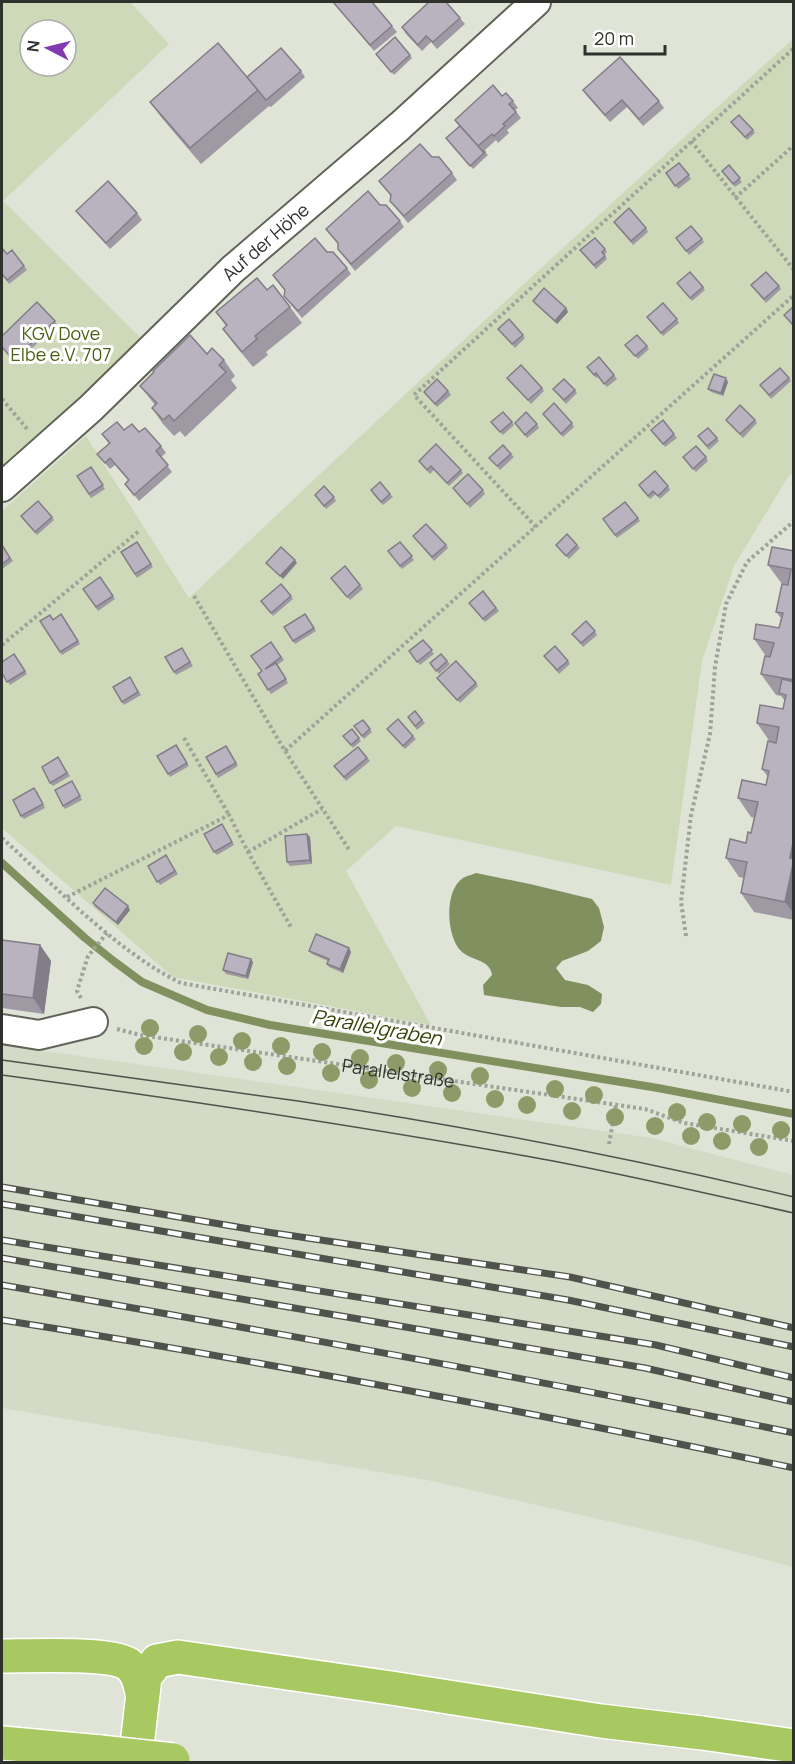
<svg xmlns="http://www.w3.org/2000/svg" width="795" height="1764" viewBox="0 0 795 1764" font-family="Manrope,sans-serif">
<rect width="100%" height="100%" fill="#dfe4d6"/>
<polygon fill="#d3dbc6" points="2,1045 652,1138 793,1175 793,1567 695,1541 427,1480 2,1408"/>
<g fill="#ced9b9" fill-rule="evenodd">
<path d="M2,2H130L169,44L3,201L146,343L2,477ZM30,30H66V66H30Z"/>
<path d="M793,39V472L788,477L734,566L702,661L671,885L396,826L346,871L431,1025L173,977L2,828V511L86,436L189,598C388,409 589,222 793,39Z"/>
</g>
<path fill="#80915f" d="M476,873L530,884L592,899L599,908L604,927L601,941L588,951L562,961L556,968L565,980L588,985L602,994L601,1004L593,1012L580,1007H561L484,995L483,985L492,975C490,959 471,961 461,951C446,936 444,890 463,878C466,876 472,875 476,873Z"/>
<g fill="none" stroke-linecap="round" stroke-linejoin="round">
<polyline stroke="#80915f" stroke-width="8" points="2,863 85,938 115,962 142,982 207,1010 270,1025 658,1088 794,1114"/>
<g stroke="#606458" stroke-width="32">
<g id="street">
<path id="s2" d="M2,487L91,408L233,269L400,126L536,2"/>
<polyline points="2,1029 39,1035 93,1022"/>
</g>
</g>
<g stroke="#fff" stroke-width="36">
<g id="highway">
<path d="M2,1656C27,1656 110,1652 128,1664C137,1671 140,1682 142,1693"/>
<polyline points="2,1743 100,1752"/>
<polyline points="135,1762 145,1677 157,1661 178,1657 391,1688 601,1721 702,1733 794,1746"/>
</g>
</g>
<g stroke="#9fa399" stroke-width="4" stroke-dasharray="3 3" stroke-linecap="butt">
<polyline points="691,141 794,270"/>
<polyline points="735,198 794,145"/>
<polyline points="2,399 28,430"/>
<polyline points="536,527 414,395 794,48"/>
<polyline points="194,596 285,751 794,295"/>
<polyline points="2,645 139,531"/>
<polyline points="184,738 229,815"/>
<polyline points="285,751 350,851"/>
<path d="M2,838C55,886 117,952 181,983L794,1092"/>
<polyline points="248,852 322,809"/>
<polyline points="67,897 229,815 248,852 292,929"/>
<polyline points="686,936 681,902 691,815 710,734 715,667 726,604 747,562 794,521"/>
<polyline points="81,998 77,991 88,956 107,933"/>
<path id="s1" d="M117,1029L140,1035L645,1109L684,1123L794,1141"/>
<polyline points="609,1144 616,1104"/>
</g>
<use href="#street" stroke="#fff" stroke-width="28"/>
<use href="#highway" stroke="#a8c861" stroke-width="33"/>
<g stroke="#50534c" stroke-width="1.5">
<path d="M2,1060C100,1074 200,1087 298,1101C465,1126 630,1158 794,1197"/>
<path d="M2,1075C171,1098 340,1123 509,1153C604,1169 699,1192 794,1213"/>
</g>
<g stroke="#50534c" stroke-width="7">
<g id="rail">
<polyline points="2,1187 267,1232 570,1277 794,1328"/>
<polyline points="2,1204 568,1300 794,1347"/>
<polyline points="2,1240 656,1345 794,1378"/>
<polyline points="2,1258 645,1368 794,1402"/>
<path d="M2,1285C266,1331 530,1378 794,1433"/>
<path d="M2,1320C267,1362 531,1412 794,1468"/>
</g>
</g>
<use href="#rail" stroke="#fff" stroke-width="4.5" stroke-dasharray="14" stroke-linecap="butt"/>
<g stroke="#fff" stroke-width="36" stroke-linecap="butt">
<polyline id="highway-bridge" points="100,1752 173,1760"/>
</g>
<use href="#highway-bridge" stroke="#a8c861" stroke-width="33"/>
</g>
<g fill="#8e9b69">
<circle cx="150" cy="1028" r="9"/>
<circle cx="198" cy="1034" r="9"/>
<circle cx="242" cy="1041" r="9"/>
<circle cx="144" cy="1046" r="9"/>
<circle cx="281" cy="1046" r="9"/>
<circle cx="183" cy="1052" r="9"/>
<circle cx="322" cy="1052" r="9"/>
<circle cx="219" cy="1057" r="9"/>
<circle cx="360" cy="1058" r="9"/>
<circle cx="253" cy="1062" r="9"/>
<circle cx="396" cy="1063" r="9"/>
<circle cx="287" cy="1066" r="9"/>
<circle cx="438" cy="1070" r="9"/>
<circle cx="331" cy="1073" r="9"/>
<circle cx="480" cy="1076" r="9"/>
<circle cx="369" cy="1080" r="9"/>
<circle cx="412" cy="1088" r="9"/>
<circle cx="555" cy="1089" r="9"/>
<circle cx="452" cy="1093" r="9"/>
<circle cx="594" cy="1095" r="9"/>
<circle cx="495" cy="1099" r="9"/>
<circle cx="527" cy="1105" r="9"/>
<circle cx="572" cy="1111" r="9"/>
<circle cx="677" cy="1112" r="9"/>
<circle cx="615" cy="1117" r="9"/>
<circle cx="707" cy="1122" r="9"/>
<circle cx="742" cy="1124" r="9"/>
<circle cx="655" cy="1126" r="9"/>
<circle cx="781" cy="1130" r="9"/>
<circle cx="691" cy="1136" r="9"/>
<circle cx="722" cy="1141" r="9"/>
<circle cx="759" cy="1147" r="9"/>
</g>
<g fill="#9f99a4">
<polygon points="333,2 392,26 397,32 374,51"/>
<polygon points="460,18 465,24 437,49 431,42 422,51 406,34 402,27"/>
<polygon points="376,54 410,55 412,58 394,75"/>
<polygon points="301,71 305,77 271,107 269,106 201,164 161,117 150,102 247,77"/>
<polygon points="583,90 659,101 664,108 643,126 627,107 610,122 588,97"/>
<polygon points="502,96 513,101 518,108 515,110 521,118 507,130 509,133 498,143 496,140 484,151 488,155 473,169 446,138 459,126 455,120"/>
<polygon points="731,122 753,130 755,133 747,140"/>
<polygon points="432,157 452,173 457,180 408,223 390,201 391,196 379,181"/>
<polygon points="679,163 691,179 678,189 666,173"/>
<polygon points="729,165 742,182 735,187 722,171"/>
<polygon points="76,211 137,213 142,220 110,249 81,217"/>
<polygon points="400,221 404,227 355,271 338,249 338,244 326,229"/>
<polygon points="616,225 646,228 648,232 633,245"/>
<polygon points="691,226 704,242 689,255 676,238"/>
<polygon points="605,249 607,252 604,255 607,259 596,269 583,254"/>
<polygon points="12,250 27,270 9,284 2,274 7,254"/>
<polygon points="327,252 347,268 351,274 302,318 284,296 285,291 273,275"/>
<polygon points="677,283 703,287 705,290 692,301"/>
<polygon points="779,286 781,289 766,303 753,288"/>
<polygon points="267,290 290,307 302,323 266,352 268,355 253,367 234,344 223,329 226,326 216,312"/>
<polygon points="533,301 566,308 568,312 557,324 535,304"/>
<polygon points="677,319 679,323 663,336 649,320"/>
<polygon points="55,321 57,325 16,363 2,348 2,336"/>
<polygon points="498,329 523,335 525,338 515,348"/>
<polygon points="625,345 647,346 649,349 638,359"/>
<polygon points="207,354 224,360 235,376 231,380 237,388 185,437 180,431 174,436 163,424 152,408 155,405 140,386"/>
<polygon points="587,367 614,375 617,379 607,387 598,377 596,378"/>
<polygon points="507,378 542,388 544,391 531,404"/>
<polygon points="789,378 791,381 771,399 760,385"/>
<polygon points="728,382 723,396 711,392 708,389"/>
<polygon points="553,389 575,390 577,393 566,404"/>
<polygon points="448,391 451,395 437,407 424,392"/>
<polygon points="543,414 572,423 574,427 563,437"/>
<polygon points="663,420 677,438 665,447 651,430"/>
<polygon points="726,420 755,420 757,423 743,438"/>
<polygon points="512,422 514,425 503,435 494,425"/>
<polygon points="515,423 537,424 539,428 527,438"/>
<polygon points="124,430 139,432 161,446 166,453 161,457 172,472 139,501 125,484 128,480 115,465 110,469 97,454 109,444 102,434"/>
<polygon points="717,438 719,441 709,450 701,440"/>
<polygon points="511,454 514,457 500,470 489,458"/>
<polygon points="706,457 708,461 696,472 685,460"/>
<polygon points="419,461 461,470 463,473 449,486 434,470 430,474"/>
<polygon points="91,467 105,489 91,498 77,476"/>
<polygon points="668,486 670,490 660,499 656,494 650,499 641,489"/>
<polygon points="453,488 483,490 485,494 470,508"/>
<polygon points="373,494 390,494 393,497 383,505"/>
<polygon points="315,495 334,497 336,501 326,509"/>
<polygon points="625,502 640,521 617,538 603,519"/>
<polygon points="52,517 54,520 37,535 23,519"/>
<polygon points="413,536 446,545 448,548 434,561"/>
<polygon points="137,542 153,567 137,578 121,552"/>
<polygon points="400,542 414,560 402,569 388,551"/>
<polygon points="2,545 13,561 2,569"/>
<polygon points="556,545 577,545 580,548 569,559"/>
<polygon points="794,551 794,920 754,912 741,893 744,878 739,877 726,858 746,843 751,833 754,818 751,817 738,798 766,785 768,777 762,769 770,742 757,723 783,709 785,701 781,696 776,695 761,674 766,656 754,639 779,628 781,618 776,612 782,584 768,565"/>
<polygon points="100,577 115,599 98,611 83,589"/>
<polygon points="334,581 360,585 363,589 350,600"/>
<polygon points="483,591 499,611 485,622 469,603"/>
<polygon points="291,596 293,599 273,616 261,601"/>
<polygon points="61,614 80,644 62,655 40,621 53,619"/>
<polygon points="305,614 316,631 295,644 284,627"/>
<polygon points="595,631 597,635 583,647 572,634"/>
<polygon points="423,640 434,654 420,665 409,651"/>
<polygon points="271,642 284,660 277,665 288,683 271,694 258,674 262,671"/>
<polygon points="182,648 193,666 176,675 165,657"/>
<polygon points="14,654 27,674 10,685 2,673"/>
<polygon points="547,659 568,661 570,664 559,674"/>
<polygon points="447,661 450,664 439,674 430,663"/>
<polygon points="130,677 141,695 124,705 122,702"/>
<polygon points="437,678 476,683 478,686 460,703"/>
<polygon points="415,711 425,723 417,730 408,717"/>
<polygon points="363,720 372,732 364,739 354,726"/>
<polygon points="352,729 361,741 353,748 346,739"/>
<polygon points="387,729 413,736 416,739 405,749"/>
<polygon points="176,745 189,766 170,777 157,756"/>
<polygon points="226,746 238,766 218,778 206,757"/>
<polygon points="358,747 370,761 346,781 334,766"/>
<polygon points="58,757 70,776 53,786 50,783"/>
<polygon points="72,781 82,800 65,809 63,806"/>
<polygon points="37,791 45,808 24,819 21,816"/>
<polygon points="224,828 234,845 217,855 214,852"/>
<polygon points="307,834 310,837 312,864 290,866 287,862"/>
<polygon points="166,855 178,874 160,885 148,866"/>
<polygon points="93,903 130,910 118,925 95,907"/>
<polygon points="2,940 40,945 51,961 44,1014 2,1008"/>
<polygon points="349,948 351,952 343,973 329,967 327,964 328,961 312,954 309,951"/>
<polygon points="253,962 248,979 226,974 223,970"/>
</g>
<g fill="#827d86">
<polygon points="566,308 568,312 557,324 555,321"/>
<polygon points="726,378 728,382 723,396 721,393"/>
<polygon points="295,560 297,563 283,579 280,576"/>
<polygon points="307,834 310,837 312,864 310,860"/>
<polygon points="794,837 794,914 785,902 790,858"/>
<polygon points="128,906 130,910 118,925 116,922"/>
<polygon points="40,945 51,961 44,1014 33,998"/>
<polygon points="349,948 351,952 343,973 340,969"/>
<polygon points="251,959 253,962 248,979 246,976"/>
</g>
<g fill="#b9b2bf" stroke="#827d86" stroke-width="1.5">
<polygon points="333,2 372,2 392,26 370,45"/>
<polygon points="429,2 446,2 460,18 433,42 426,36 418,45 402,27"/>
<polygon points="395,37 410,55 391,72 376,54"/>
<polygon points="218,43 258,90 190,148 150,102"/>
<polygon points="281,48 301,71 266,100 247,77"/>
<polygon points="620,57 659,101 639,119 622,100 605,115 583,90"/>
<polygon points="493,85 502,96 506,93 513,101 509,104 516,112 503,124 505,126 494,136 492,134 478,146 455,120"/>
<polygon points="739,115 753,130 745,137 731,122"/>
<polygon points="460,126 478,146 483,152 484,151 485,152 470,166 446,138"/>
<polygon points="420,144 432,157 439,157 452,173 404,216 390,201 391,195 379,181"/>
<polygon points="679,163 689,175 675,186 666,173"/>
<polygon points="729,165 740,178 733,184 722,171"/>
<polygon points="108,181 137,213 106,243 76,211"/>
<polygon points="368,191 380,205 386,205 400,221 351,264 338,249 338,243 326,229"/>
<polygon points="629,208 646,228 631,241 614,222"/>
<polygon points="691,226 702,239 686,251 676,238"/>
<polygon points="315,238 327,252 333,252 347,268 298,311 284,296 285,290 273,275"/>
<polygon points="595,238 605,249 602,252 605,256 594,265 580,250"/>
<polygon points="2,248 7,254 12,250 24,266 7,280 2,274"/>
<polygon points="690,272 703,287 690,298 677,283"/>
<polygon points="766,272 779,286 764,299 751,285"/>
<polygon points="257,278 267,290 273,285 290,307 255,336 257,339 242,352 223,329 227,325 216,312"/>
<polygon points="544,288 566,308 555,321 533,301"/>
<polygon points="37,302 55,321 13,360 2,347 2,336"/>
<polygon points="663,303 677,319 661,333 647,317"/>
<polygon points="794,306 794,326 784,315"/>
<polygon points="509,319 523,335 512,344 498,329"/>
<polygon points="190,335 207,354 212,348 224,360 219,365 226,372 174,421 169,415 163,420 152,408 157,403 140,386 154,372 153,371"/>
<polygon points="637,335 647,346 635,356 625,345"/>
<polygon points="599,357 614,375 604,384 596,373 594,375 587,367"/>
<polygon points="521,365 542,388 528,400 507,378"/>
<polygon points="780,368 789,378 769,395 760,385"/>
<polygon points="714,374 726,378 721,393 708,389"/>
<polygon points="437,379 448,391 435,404 424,392"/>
<polygon points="564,379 575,390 564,400 553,389"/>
<polygon points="554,403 572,423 561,434 543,414"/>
<polygon points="740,405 755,420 740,434 726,420"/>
<polygon points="503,412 512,422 500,432 491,422"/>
<polygon points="526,412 537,424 525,435 515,423"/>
<polygon points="663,420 674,434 663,444 651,430"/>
<polygon points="117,422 124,430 132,424 139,432 145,428 161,446 156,451 168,465 134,495 125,484 129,480 110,458 105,463 97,454 110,443 102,434"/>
<polygon points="708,428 717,438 707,446 698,436"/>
<polygon points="436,444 461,470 447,483 431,466 427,470 419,461"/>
<polygon points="503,445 511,454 497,466 489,458"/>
<polygon points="696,446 706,457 693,469 683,457"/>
<polygon points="91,467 103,485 89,494 77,476"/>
<polygon points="655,471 668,486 658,496 653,491 648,496 639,485"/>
<polygon points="468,474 483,490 467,504 453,488"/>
<polygon points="380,482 390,494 381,502 371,490"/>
<polygon points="324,486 334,497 324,506 315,495"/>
<polygon points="38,501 52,517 35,532 21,516"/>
<polygon points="625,502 638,518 615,535 603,519"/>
<polygon points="426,524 446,545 432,557 413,536"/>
<polygon points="567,534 577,545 566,556 556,545"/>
<polygon points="137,542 151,564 135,574 121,552"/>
<polygon points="400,542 412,556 400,566 388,551"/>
<polygon points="2,545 10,558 2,564"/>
<polygon points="281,547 295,560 280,576 266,563"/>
<polygon points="772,547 794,551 794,680 761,674 765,656 770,657 774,643 754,639 756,624 779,628 783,613 776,612 782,584 788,585 791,569 768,565"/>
<polygon points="345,566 360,585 347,597 331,578"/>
<polygon points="100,577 113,596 96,607 83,589"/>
<polygon points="281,584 291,596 271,613 261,601"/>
<polygon points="483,591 496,608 483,619 469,603"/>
<polygon points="61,614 78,641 60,652 40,621 50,615 53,620"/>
<polygon points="305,614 314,628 293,641 284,627"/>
<polygon points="586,621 595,631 581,643 572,634"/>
<polygon points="423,640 432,650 417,662 409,651"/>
<polygon points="271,642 281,657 265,669 276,663 286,679 268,690 258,674 262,671 251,656"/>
<polygon points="555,646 568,661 557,670 544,656"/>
<polygon points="182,648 190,662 174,672 165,657"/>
<polygon points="14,654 25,671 7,682 2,673 2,662"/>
<polygon points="441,654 447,661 436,671 430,663"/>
<polygon points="456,661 476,683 457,700 437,678"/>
<polygon points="130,677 138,692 122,702 113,687"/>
<polygon points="782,679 794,682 794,837 790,858 794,859 785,902 741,893 747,862 726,858 730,839 746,843 748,832 751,833 758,802 738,798 742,780 766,785 769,771 762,769 768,741 776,743 779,727 757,723 760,705 783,709 786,695 779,693"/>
<polygon points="415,711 422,720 415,726 408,717"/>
<polygon points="398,719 413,736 403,746 387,729"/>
<polygon points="363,720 370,729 362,736 354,726"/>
<polygon points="352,729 359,738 351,745 343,736"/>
<polygon points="176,745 187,763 168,774 157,756"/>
<polygon points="226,746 236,763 216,774 206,757"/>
<polygon points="358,747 367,758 344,777 334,766"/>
<polygon points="58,757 67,773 50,783 42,767"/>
<polygon points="72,781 80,796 63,806 55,790"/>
<polygon points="34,788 43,804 21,816 13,800"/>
<polygon points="222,824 232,842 214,852 204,834"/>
<polygon points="307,834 310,860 287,862 285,836"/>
<polygon points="166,855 175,871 157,882 148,866"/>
<polygon points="105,888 128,906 116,922 93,903"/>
<polygon points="316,934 349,948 340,969 327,964 329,959 309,951"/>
<polygon points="2,940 40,945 33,998 2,994"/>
<polygon points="228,953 251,959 246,976 223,970"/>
</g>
<g text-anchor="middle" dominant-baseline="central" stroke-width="6" stroke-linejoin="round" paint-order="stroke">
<g font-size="18" fill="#2f312c" stroke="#fff">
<text stroke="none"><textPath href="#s2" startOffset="360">Auf der Höhe</textPath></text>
<text stroke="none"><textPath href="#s1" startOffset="285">Parallelstraße</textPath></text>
</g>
<g font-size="18" fill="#4b5f10" stroke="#fff">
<text x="61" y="333">KGV Dove<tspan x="61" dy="21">Elbe e.V. 707</tspan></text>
</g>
<g font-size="20" font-style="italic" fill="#334205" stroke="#fff">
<text transform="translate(377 1027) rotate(10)">Parallelgraben</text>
</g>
</g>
<rect width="795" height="1764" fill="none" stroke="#2f312c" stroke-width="6"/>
<g transform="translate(48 48) rotate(277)"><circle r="28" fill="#ffffff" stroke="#acadab" stroke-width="1.5"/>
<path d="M0-4.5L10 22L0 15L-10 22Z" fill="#7f3baf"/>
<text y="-9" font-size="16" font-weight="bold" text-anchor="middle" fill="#2f312c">N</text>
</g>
<path d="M585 45v9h80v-9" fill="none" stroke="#2f312c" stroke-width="3"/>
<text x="594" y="45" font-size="18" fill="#2f312c" stroke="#ffffff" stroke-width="4.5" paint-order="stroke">20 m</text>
</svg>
